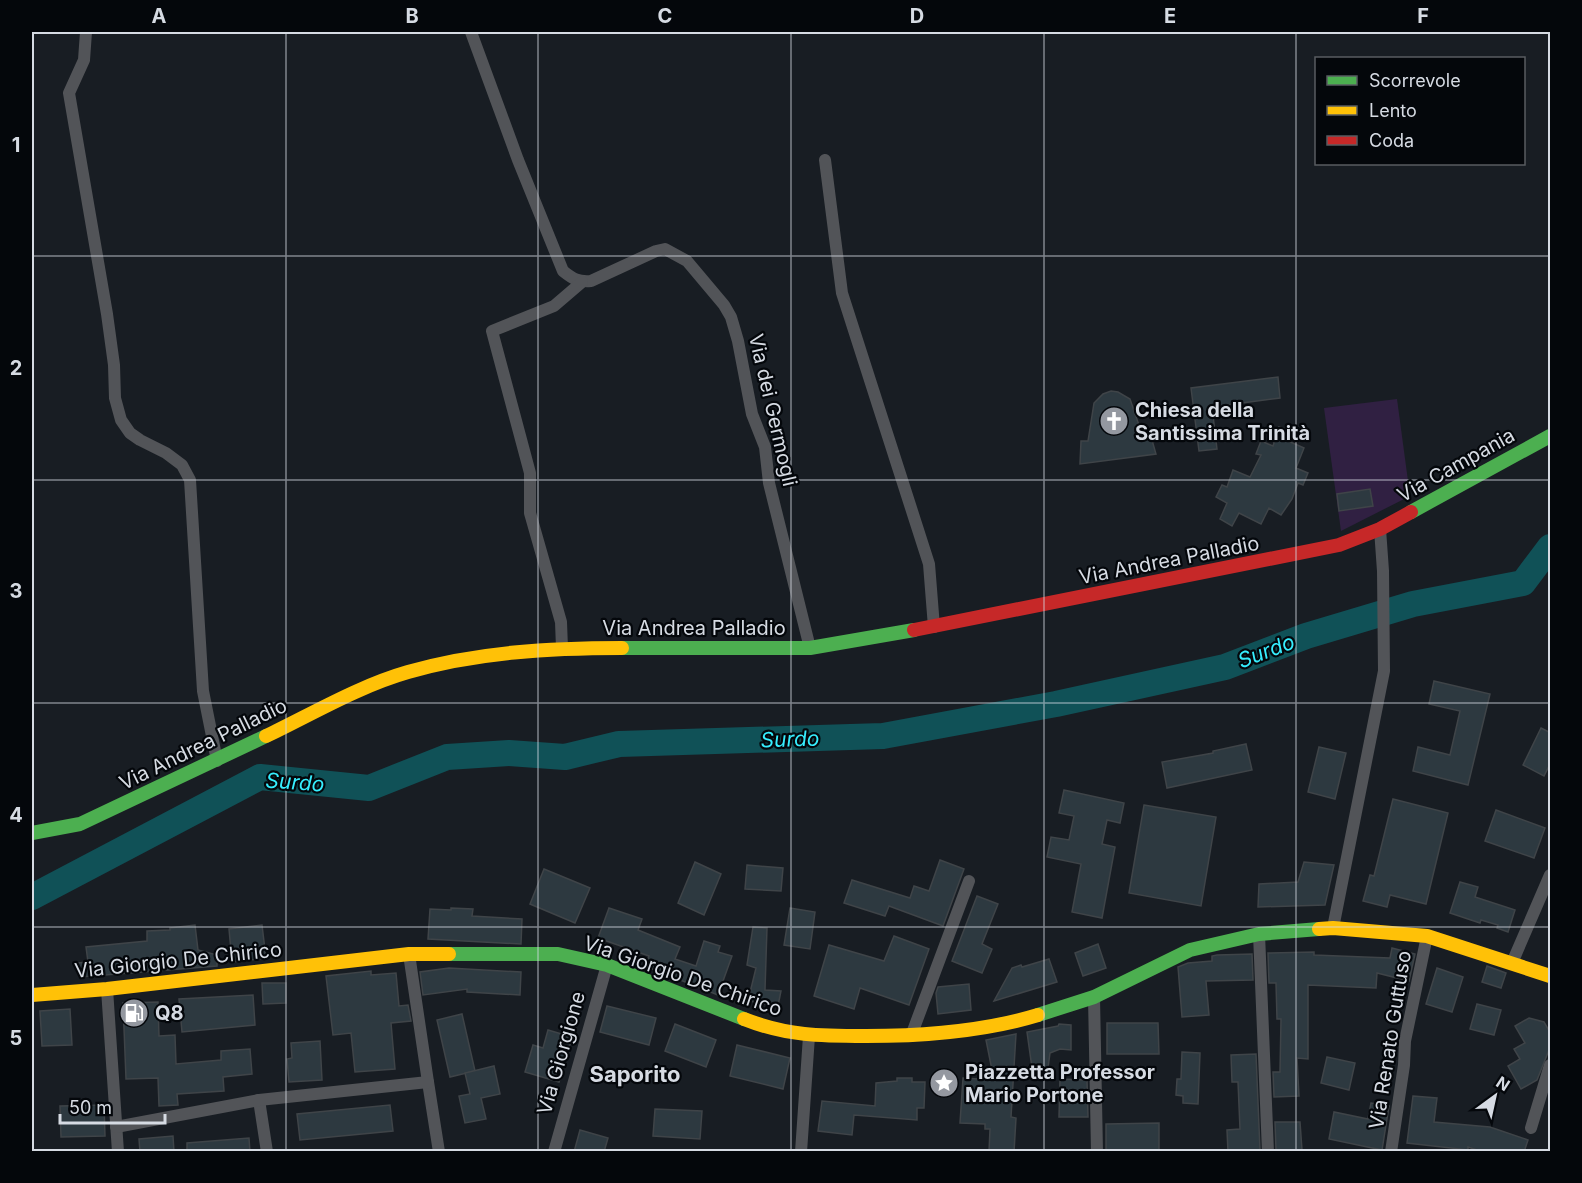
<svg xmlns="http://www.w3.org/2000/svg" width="1582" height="1183" viewBox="0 0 1582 1183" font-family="Inter,sans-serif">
<rect width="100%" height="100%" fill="#181d23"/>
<polygon fill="#302042" points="1397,399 1410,496 1341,531 1324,408"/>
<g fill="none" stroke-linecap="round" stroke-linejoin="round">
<polyline stroke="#105157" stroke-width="26" points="32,897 260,777 369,788 447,757 509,753 565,757 619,744 883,736 1056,704 1225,667 1306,636 1413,604 1523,583 1550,547"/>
</g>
<g fill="#2d3940" stroke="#3f4448" stroke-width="1.5">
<polygon points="1278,377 1280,398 1212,407 1217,449 1199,451 1191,388"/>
<polygon points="1111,391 1118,392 1130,399 1142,434 1150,433 1156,454 1080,464 1081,441 1088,441 1094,403 1103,394"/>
<polygon points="1279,427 1290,430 1288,441 1304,448 1296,468 1308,473 1303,485 1298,483 1292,499 1281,515 1269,508 1261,524 1239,513 1232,526 1220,519 1227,503 1216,497 1222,485 1227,487 1233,470 1250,477 1261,455 1256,454 1261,441 1273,446"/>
<polygon points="1370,489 1373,506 1339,511 1337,494"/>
<polygon points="1434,681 1490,694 1468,785 1413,771 1418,747 1450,755 1460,711 1429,704"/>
<polygon points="1541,728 1551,733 1551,762 1544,776 1523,765"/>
<polygon points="1246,744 1252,770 1167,788 1162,762 1213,753 1213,751"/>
<polygon points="1319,747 1346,753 1335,799 1308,792"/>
<polygon points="1064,790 1124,803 1120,823 1107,820 1102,844 1115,847 1102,918 1072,912 1081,864 1047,857 1051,837 1069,840 1074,816 1059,813"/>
<polygon points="1393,799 1448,813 1426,904 1390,895 1387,907 1363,901 1370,875 1374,876"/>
<polygon points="1144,805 1216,817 1201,906 1129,893"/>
<polygon points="1496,810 1545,828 1534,858 1485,841"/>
<polygon points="940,860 964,869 943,926 889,906 885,916 844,903 852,880 910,898 914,886 929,891"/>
<polygon points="695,862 721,874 704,915 678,903"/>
<polygon points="1304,862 1334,865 1325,905 1258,907 1259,884 1298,882"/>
<polygon points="747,865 783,868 781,891 745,889"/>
<polygon points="544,869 590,888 575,923 530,904"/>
<polygon points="1460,882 1478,887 1475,897 1515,910 1508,932 1497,928 1498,925 1481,920 1480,923 1450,913"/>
<polygon points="977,896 998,904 982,944 992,949 982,973 952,961"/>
<polygon points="451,908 473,909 472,916 522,919 521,944 428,939 430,909 451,910"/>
<polygon points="609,908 642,919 638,930 680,947 675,959 696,966 704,941 720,946 718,952 732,956 718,995 645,966 649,956 598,938"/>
<polygon points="790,908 815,912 810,949 784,945"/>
<polygon points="195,925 198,950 217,955 217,966 80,977 78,963 88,962 86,947 147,941 147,931 170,930 170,928"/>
<polygon points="262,925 266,958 232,962 229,929"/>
<polygon points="753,927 767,928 765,990 781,991 778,1006 748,1001 756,968 747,965"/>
<polygon points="894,936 929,949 909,1005 860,988 854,1009 814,996 829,945 884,961"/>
<polygon points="1098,944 1106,968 1083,976 1075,953"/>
<polygon points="1392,948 1415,954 1409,981 1377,973 1376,988 1308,985 1308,1059 1297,1058 1299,1096 1274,1097 1273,1072 1280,1072 1281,1019 1277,1019 1276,983 1269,983 1268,953 1314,952 1314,955 1390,958"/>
<polygon points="1252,954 1253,980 1206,981 1209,1015 1182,1017 1178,967 1188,963 1212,961 1212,956 1217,955"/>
<polygon points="1049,959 1057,982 994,1001 1012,968 1021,965 1022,967"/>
<polygon points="1487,966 1506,973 1501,988 1482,982"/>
<polygon points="449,968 521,972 520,995 467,992 467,989 423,995 420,972"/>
<polygon points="1437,968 1463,977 1452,1012 1426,1004"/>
<polygon points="371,971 371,975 396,973 399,1006 408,1005 411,1021 391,1023 395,1069 355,1072 351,1033 333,1035 326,976"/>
<polygon points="262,983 286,983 286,1003 263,1004"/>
<polygon points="969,984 971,1010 938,1014 936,993 938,987"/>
<polygon points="253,995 255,1025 182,1032 179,999"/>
<polygon points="158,1002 159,1036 175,1035 176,1064 221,1060 221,1051 250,1049 252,1074 223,1077 224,1091 177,1094 178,1105 159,1106 158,1078 126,1079 123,1003"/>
<polygon points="1477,1004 1501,1010 1494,1035 1470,1029"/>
<polygon points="607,1006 656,1018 649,1045 600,1032"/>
<polygon points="70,1009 72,1045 42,1046 40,1011"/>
<polygon points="462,1014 475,1071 450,1077 437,1020"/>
<polygon points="1529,1018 1544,1022 1551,1034 1551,1045 1537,1080 1521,1089 1508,1066 1520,1059 1514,1049 1525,1043 1515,1026"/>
<polygon points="1107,1023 1158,1023 1159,1054 1107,1054"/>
<polygon points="675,1024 716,1040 706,1067 665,1051"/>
<polygon points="1059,1024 1071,1025 1071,1050 1060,1049 1050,1053 1047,1076 1033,1075 1027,1032 1058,1026"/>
<polygon points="548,1030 572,1037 559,1082 525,1072 533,1045 543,1048"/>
<polygon points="1016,1034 1011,1117 1016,1118 1014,1152 989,1152 990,1129 985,1129 985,1124 960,1123 963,1078 994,1080 986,1040"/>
<polygon points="320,1041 322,1080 289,1082 287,1059 292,1058 291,1043"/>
<polygon points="737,1045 790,1058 783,1089 730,1076"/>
<polygon points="1182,1052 1200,1053 1198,1104 1183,1103 1183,1096 1176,1095 1177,1079 1181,1079"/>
<polygon points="1256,1054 1260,1150 1228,1152 1227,1130 1240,1129 1238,1082 1232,1082 1231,1055"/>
<polygon points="1327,1057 1355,1063 1349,1090 1321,1083"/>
<polygon points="494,1066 500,1094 481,1098 486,1119 465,1123 459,1096 470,1094 465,1073"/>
<polygon points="897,1078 912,1078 912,1082 925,1082 924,1108 917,1108 917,1120 854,1115 852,1135 818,1131 822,1101 875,1106 876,1083 897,1081"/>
<polygon points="1060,1079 1087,1080 1088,1117 1059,1117"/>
<polygon points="1413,1096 1437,1098 1434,1122 1490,1127 1528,1140 1524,1152 1483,1152 1468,1147 1468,1150 1407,1143"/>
<polygon points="1371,1103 1389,1106 1382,1150 1329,1139 1334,1112 1368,1119"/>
<polygon points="104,1105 105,1136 61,1137 60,1106"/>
<polygon points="390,1105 393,1131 300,1140 297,1114"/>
<polygon points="655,1109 702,1111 700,1139 653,1136"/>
<polygon points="1275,1122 1300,1122 1302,1150 1276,1150"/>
<polygon points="1159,1123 1159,1152 1106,1152 1106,1124"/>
<polygon points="580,1130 608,1138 604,1152 574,1152"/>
<polygon points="173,1136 174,1152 140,1152 139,1139"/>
<polygon points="249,1138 250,1152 187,1152 187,1143"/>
</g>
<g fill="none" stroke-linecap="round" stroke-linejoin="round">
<g stroke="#525458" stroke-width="12">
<polyline points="86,32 84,60 69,93 107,314 114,365 115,398 121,420 130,433 140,440 166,453 182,465 190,480 203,691 217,761"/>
<path d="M471,32L518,160L563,271C573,279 578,282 591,281L656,251L665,249L687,261L724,305L731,317L738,341L752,414L765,447L769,483L810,648"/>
<polyline points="825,160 842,293 929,564 934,627"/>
<polyline points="562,648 561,622 530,513 530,473 492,331 554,306 582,282"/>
<polyline points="1333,928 1384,671 1383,571 1380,529"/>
<polyline points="1259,934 1268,1152"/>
<polyline points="1512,963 1550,875"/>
<polyline points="107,989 118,1152"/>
<polyline points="1094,997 1097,1152"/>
<polyline points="911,1036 969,881"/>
<polyline points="428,1082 439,1152"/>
<polyline points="259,1100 267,1152"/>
<polyline points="116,1127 259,1100 428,1082 409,954"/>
<polyline points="1531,1128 1550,1065"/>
<polyline points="554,1152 607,965"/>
<polyline points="801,1152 809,1036"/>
<polyline points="1391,1152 1404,1065 1405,1041 1427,936"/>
</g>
<g stroke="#4caf50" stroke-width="14">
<polyline points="1411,512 1550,436"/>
<polyline points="622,648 810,648 914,630"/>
<polyline points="32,833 80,824 266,736"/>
<polyline points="449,954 558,954 607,965 744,1019"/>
<polyline points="1038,1015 1094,997 1190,950 1259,934 1319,929"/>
</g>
<g stroke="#ffc107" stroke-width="14">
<path d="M266,736C312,714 359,686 408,672C477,652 551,648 622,648"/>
<polyline points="1319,929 1333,928 1427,936 1550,976"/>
<polyline points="32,995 107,989 409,954 449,954"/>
<path d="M744,1019C787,1036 821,1036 866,1036C923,1036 982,1032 1038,1015"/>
</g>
<polyline stroke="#c62828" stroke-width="14" points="914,630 1339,545 1380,529 1411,512"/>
</g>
<path fill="none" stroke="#d6dbe3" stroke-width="1.5" stroke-opacity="0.55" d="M286,32V1152M538,32V1152M791,32V1152M1044,32V1152M1296,32V1152M32,256H1550M32,480H1550M32,703H1550M32,927H1550"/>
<defs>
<g id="church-disc" transform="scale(1.5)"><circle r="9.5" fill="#9498a0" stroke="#04070b"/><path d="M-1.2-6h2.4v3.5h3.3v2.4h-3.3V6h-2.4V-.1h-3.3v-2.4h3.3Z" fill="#fff"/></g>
<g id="fuel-disc" transform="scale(1.5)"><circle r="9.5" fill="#9498a0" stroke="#04070b"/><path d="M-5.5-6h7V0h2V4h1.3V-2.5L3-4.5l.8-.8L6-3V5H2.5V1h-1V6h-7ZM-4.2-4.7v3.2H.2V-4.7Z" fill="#fff"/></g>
<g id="sight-disc" transform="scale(1.5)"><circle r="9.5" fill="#9498a0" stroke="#04070b"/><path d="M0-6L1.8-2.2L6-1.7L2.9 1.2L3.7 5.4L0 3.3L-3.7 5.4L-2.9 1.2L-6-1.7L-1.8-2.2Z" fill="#fff"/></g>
</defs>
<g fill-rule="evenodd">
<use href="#church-disc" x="1114" y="421"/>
<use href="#fuel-disc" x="134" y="1013"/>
<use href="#sight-disc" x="944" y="1083"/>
</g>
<g text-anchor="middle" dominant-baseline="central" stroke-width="4.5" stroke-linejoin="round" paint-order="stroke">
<g font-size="20" fill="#d6dbe3" stroke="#04070b">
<text transform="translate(773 410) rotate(77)">Via dei Germogli</text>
<text transform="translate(1456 465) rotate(-29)">Via Campania</text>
<text transform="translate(1169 560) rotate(-11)">Via Andrea Palladio</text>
<text x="694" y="628">Via Andrea Palladio</text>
<text transform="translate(203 744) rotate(-26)">Via Andrea Palladio</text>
<text transform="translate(178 960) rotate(-6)">Via Giorgio De Chirico</text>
<text transform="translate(683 976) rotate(19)">Via Giorgio De Chirico</text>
<text transform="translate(1390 1040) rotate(-81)">Via Renato Guttuso</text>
<text transform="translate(561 1053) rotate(-74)">Via Giorgione</text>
</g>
<g font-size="20" font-weight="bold" fill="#d6dbe3" stroke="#04070b" text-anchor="start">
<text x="1135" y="410">Chiesa della<tspan x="1135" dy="23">Santissima Trinità</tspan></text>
<text x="155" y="1013">Q8</text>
<text x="965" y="1072">Piazzetta Professor<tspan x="965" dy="23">Mario Portone</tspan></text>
</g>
<g font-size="21" font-style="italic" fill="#36eefe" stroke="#04070b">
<text transform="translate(1266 651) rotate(-21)">Surdo</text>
<text transform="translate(790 739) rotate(-2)">Surdo</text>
<text transform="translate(295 782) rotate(4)">Surdo</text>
</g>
<g font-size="22" font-weight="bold" fill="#d6dbe3" stroke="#04070b">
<text x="635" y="1074">Saporito</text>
</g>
</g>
<rect width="1582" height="1183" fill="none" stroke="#04070b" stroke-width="66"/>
<rect x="1315" y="57" width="210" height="108" fill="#04070b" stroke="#585c61" stroke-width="1.5"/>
<rect x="1327" y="76" width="30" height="9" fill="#4caf50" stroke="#585c61" stroke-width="1.5"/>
<text x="1369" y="87" font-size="18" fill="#d6dbe3">Scorrevole</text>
<rect x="1327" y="106" width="30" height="9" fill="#ffc107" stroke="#585c61" stroke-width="1.5"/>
<text x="1369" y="117" font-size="18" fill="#d6dbe3">Lento</text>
<rect x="1327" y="136" width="30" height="9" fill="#c62828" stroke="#585c61" stroke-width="1.5"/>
<text x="1369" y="147" font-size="18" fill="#d6dbe3">Coda</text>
<g transform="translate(1495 1096) rotate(33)" stroke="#04070b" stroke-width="4.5" paint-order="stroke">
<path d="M0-4.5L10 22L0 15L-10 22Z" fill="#d6dbe3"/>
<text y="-9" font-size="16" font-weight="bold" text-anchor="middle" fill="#d6dbe3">N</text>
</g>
<path d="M60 1114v9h105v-9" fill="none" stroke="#d6dbe3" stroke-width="3"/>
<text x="69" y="1114" font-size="18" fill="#d6dbe3" stroke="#04070b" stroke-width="4.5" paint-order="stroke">50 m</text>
<rect x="33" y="33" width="1516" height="1117" fill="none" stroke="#d6dbe3" stroke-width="2"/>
<g font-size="20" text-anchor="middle" font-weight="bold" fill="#d6dbe3">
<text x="159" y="23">A</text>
<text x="412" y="23">B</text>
<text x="665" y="23">C</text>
<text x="917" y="23">D</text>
<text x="1170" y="23">E</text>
<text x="1423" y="23">F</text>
<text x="16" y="152">1</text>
<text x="16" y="375">2</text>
<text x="16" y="598">3</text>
<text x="16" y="822">4</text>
<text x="16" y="1045">5</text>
</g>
</svg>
